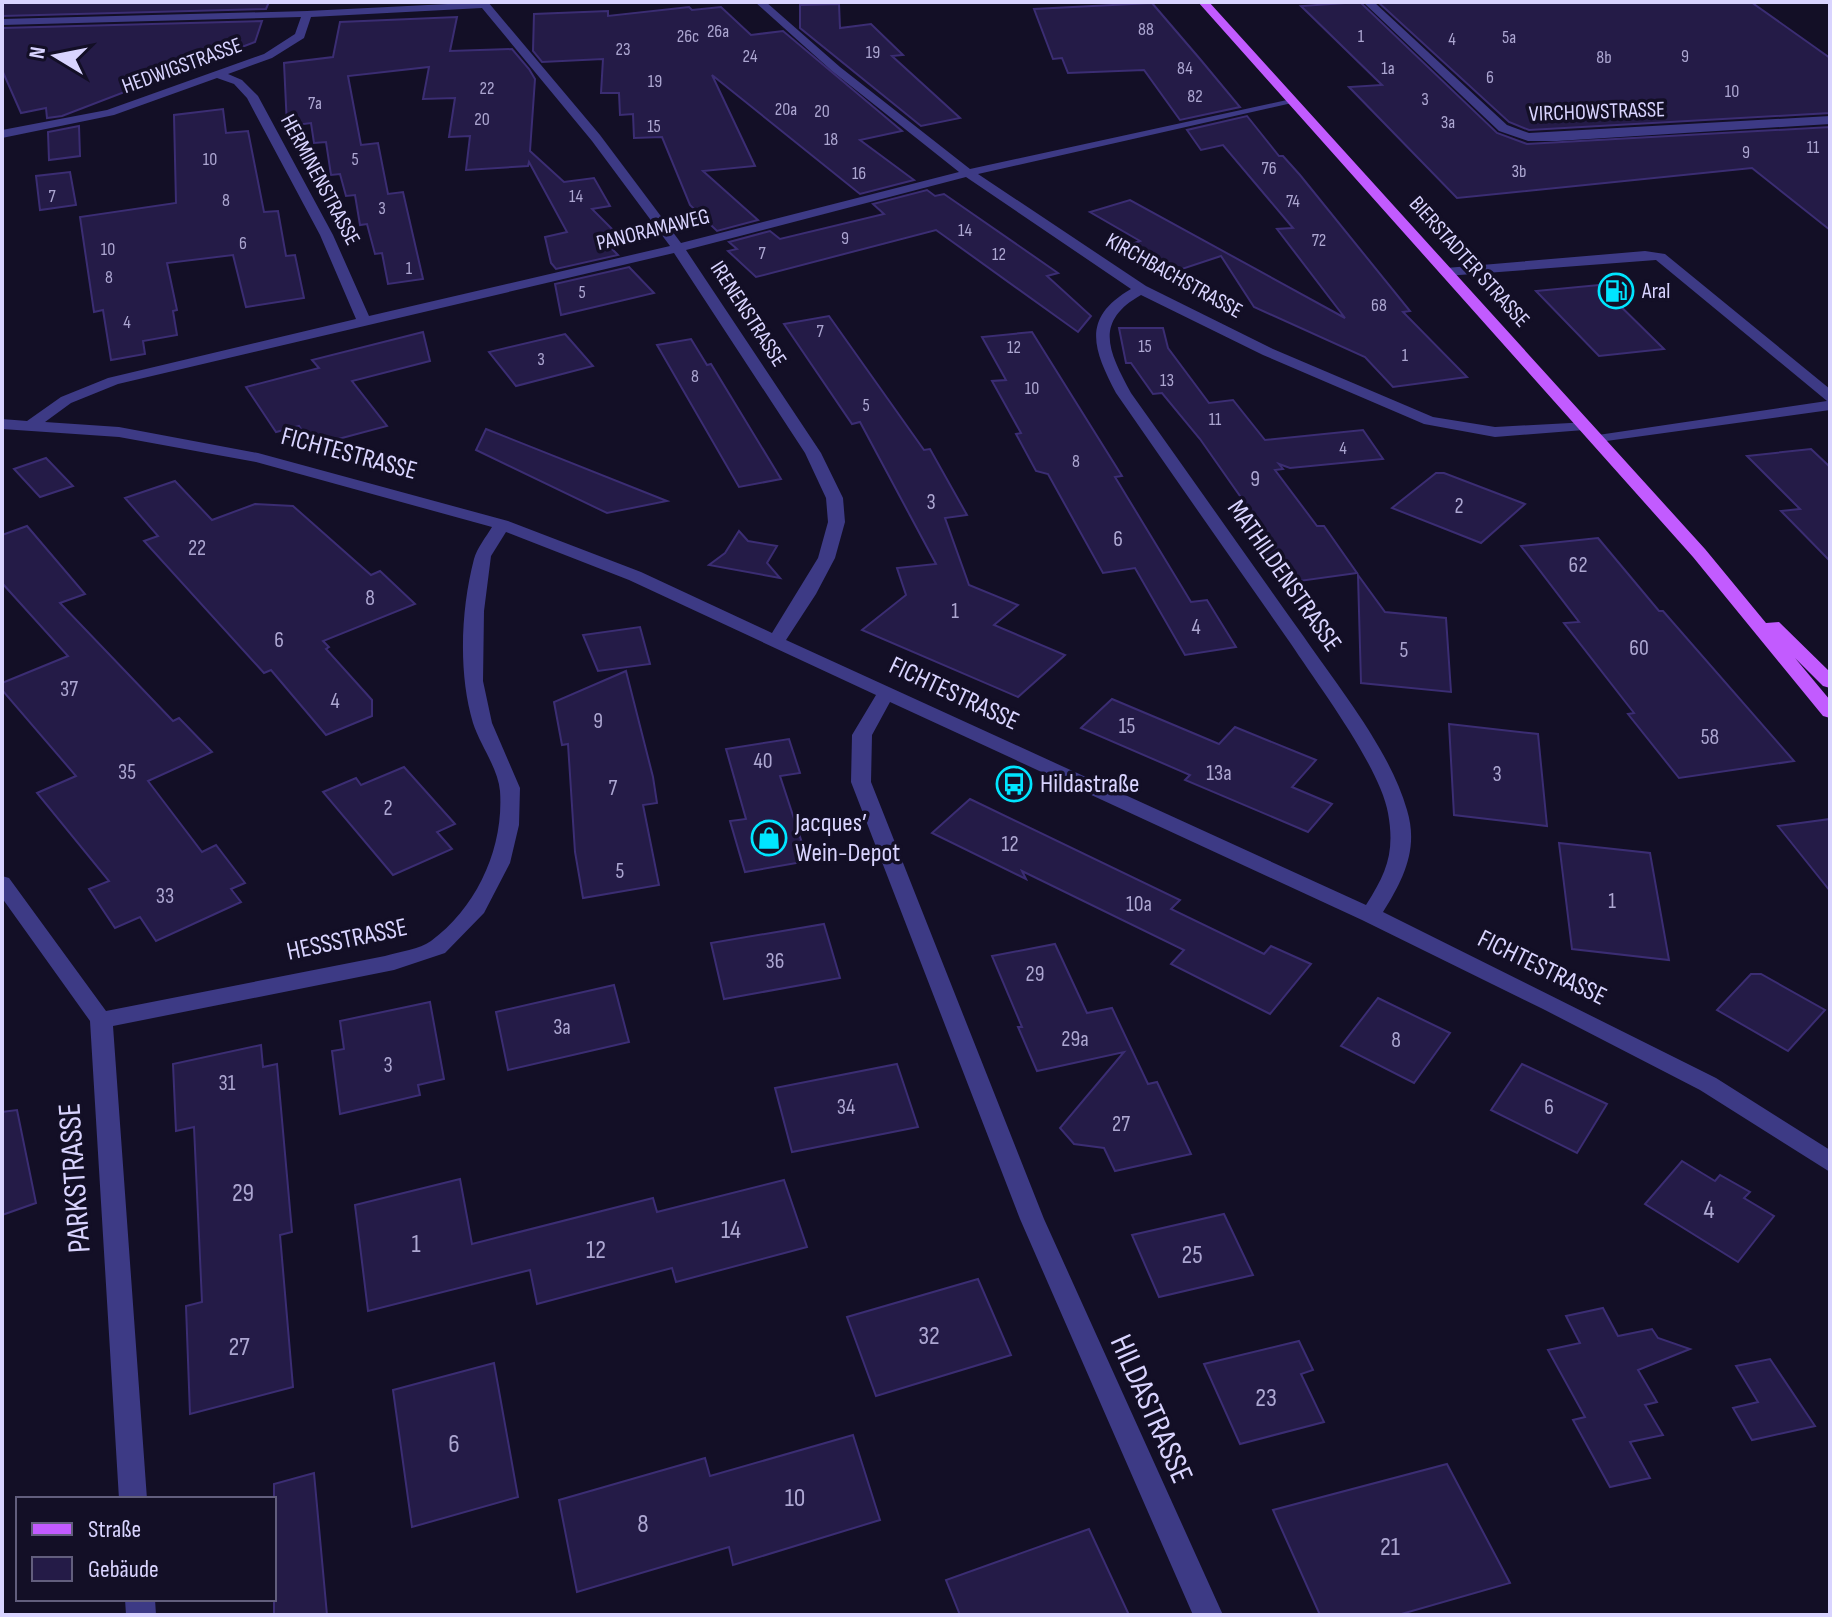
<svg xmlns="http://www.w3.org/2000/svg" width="1832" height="1617" viewBox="0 0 1832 1617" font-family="'Sofia Sans Condensed',sans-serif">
<rect width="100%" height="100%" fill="#130f26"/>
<g fill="#241b47" stroke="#3b2d73" stroke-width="2">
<polygon points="2,2 269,2 266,9 2,16"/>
<polygon points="1360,2 1497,133 1527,144 1830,127 1830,230 1752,168 1457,198 1349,87 1382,85 1301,6"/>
<polygon points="1378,2 1751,2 1830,58 1830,113 1529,130 1509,122"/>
<polygon points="1152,3 1200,59 1240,107 1180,120 1144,70 1068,73 1062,58 1053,59 1034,9"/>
<polygon points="839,4 840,28 871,24 903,55 892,56 960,118 921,126 800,28 800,5"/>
<polygon points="689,7 692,10 721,7 751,35 783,31 902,131 860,140 914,180 860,194 712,75 755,166 703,171 758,220 717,231 690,205 662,137 634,138 633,114 620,115 619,93 601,93 603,59 542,62 533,51 534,14 608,11 608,16"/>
<polygon points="457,17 450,51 512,49 529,69 535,79 530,151 564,182 594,178 610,206 592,209 623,240 607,244 618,255 556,269 551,263 545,237 567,232 529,162 528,166 466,170 470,136 449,137 455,98 423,99 429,67 348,76 361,145 378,143 388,194 403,192 423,279 388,284 382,253 375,254 367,224 360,225 355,195 346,196 340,174 331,175 326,142 314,143 311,123 287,126 284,63 333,57 340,22"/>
<polygon points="262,21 255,42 62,116 47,118 46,108 21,113 2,70 2,28"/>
<polygon points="223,109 226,133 248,131 264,212 278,211 286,256 295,255 304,298 246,307 233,255 167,263 177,310 173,311 177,335 143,341 145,354 111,360 103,310 94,312 80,217 176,203 174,115"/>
<polygon points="1247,116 1279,156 1283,156 1300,175 1410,311 1403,312 1467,377 1393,387 1365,357 1254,307 1221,256 1179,270 1132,244 1140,241 1090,212 1130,200 1345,318 1277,229 1293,228 1223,145 1201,150 1187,130"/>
<polygon points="79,126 80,156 49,160 48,132"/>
<polygon points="70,172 76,205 40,210 36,176"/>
<polygon points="927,190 935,196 944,194 1058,273 1047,276 1091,316 1078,332 936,230 756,277 728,251 737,249 729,242 770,231 780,239 884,214 873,204"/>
<polygon points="629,267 654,293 561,315 555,284"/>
<polygon points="1599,285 1664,349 1599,356 1536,291"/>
<polygon points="829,316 924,450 930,449 967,515 945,518 969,585 1018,605 994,625 1065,655 1018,697 862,630 906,595 897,568 936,564 860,422 852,424 784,324"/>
<polygon points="1119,328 1163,328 1168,348 1209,403 1233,400 1265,440 1363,430 1383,459 1290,468 1279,464 1283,469 1275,470 1317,526 1324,526 1357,573 1285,583 1253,534 1266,533 1200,439 1162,393 1153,394 1131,363 1126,363"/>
<polygon points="423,332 430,361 352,381 387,426 312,446 299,426 276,432 246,387 319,368 312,360"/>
<polygon points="1032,332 1122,476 1115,477 1191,602 1207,600 1236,647 1185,655 1135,568 1103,573 1048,474 1036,471 1016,434 1021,433 992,381 1006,380 982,337"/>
<polygon points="565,334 593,366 516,386 489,352"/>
<polygon points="691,339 707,365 711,364 781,479 739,487 657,345"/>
<polygon points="486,429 667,501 607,513 476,450"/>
<polygon points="1811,449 1830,467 1830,561 1781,511 1800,509 1747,456"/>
<polygon points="46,458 73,486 40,497 14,469"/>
<polygon points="1436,473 1444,473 1525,504 1481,543 1392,508"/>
<polygon points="175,481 212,520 255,504 293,506 371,575 380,571 415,604 323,641 329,647 326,649 372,700 372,716 326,735 271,670 264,673 144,541 158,536 125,498"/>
<polygon points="27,526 85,594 60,603 173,721 179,718 212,752 148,781 202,852 216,845 245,883 231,889 241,902 156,941 140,917 115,928 89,889 109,881 37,793 76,776 2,690 2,683 68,656 2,583 2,535"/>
<polygon points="739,531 748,541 777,546 767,563 780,578 709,565 725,553"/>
<polygon points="1598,538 1659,611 1663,611 1794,761 1679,778 1628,714 1634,713 1564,623 1579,622 1521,546"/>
<polygon points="1358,575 1385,612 1446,618 1451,692 1361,683"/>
<polygon points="640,627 650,664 598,671 583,635"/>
<polygon points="626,671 653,777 657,803 643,805 659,885 583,898 575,852 568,744 562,745 554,702"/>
<polygon points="1112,699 1219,744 1235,727 1316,760 1292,787 1332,804 1308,832 1185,780 1190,775 1081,728"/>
<polygon points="1449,724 1538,734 1547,826 1454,815"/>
<polygon points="789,739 800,773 780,776 808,861 745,872 730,821 746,819 726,749"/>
<polygon points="404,767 455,824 437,832 452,849 393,875 323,792 356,778 361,785"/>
<polygon points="970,799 1180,900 1171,909 1264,954 1271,946 1311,964 1270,1014 1171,964 1184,950 1022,871 1026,879 932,833"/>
<polygon points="1830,819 1830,891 1778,826"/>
<polygon points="1559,843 1650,853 1669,960 1572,949"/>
<polygon points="824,924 840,978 724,999 711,943"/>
<polygon points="1055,944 1087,1013 1112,1008 1148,1084 1157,1082 1191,1154 1115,1171 1104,1148 1074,1144 1060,1128 1124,1052 1037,1071 1018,1027 1022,1027 992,956"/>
<polygon points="1751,974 1761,974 1825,1010 1788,1051 1717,1010"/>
<polygon points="614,985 629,1042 508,1070 496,1012"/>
<polygon points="1378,998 1450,1033 1414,1083 1341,1046"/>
<polygon points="430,1002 444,1079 418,1085 420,1095 340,1114 332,1051 344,1049 340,1021"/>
<polygon points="261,1045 263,1067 277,1064 292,1232 280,1235 293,1387 190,1414 186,1306 202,1302 194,1127 176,1131 173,1064"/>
<polygon points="897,1064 918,1127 792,1152 775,1088"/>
<polygon points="1522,1064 1607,1104 1577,1153 1491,1110"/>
<polygon points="17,1110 36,1203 2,1215 2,1112"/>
<polygon points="1682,1161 1715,1181 1720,1175 1750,1192 1744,1198 1774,1216 1738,1262 1645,1204"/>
<polygon points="460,1179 472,1244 653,1198 657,1212 784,1180 807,1247 676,1282 672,1268 537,1304 530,1270 368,1311 355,1205"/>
<polygon points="1224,1214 1253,1275 1159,1297 1132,1235"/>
<polygon points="978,1279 1011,1355 876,1396 847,1317"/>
<polygon points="1603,1308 1618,1336 1652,1329 1658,1338 1690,1349 1638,1370 1657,1402 1645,1405 1663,1435 1630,1442 1650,1478 1610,1487 1573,1420 1585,1417 1548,1350 1580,1343 1566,1316"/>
<polygon points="1299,1341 1313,1370 1301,1374 1324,1422 1240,1444 1204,1364"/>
<polygon points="1770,1359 1815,1426 1752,1440 1733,1408 1758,1402 1736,1366"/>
<polygon points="494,1363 518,1497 412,1527 393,1390"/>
<polygon points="853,1435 880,1520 733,1565 729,1547 577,1592 559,1500 705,1458 710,1476"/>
<polygon points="1447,1464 1510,1583 1398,1615 1320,1615 1273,1510"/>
<polygon points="314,1473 327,1615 274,1615 274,1484"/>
<polygon points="1089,1529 1129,1615 960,1615 946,1580"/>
</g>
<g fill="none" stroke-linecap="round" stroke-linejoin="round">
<g fill="#3d3a85" fill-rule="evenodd">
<path d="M488,2L600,135L681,243L959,172L832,71L755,2H766L840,67L970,169L1296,98V102L1292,103L978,174L1146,286L1273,349L1433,417L1495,427L1589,422L1592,425L1584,430L1495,437L1424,424L1263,355L1141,295C1093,322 1109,352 1131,393C1189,474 1246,556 1304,637C1339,688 1390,750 1407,810C1419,849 1403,880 1383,912L1716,1078L1830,1150V1172L1700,1090L1543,1009L1362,920L890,702L872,735L871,782L1044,1219L1223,1615H1193L1020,1219L851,782L852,735L876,695L629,580L506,532L491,556L484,611L483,681L492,723L520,788L519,825L510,863L484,913L445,953L394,970L113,1026L147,1499H119L90,1021L2,898V876L9,878L106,1011L385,956C399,952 420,949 431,941C477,907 504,848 500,791C498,768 480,745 473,723C458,673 461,609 474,559C477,548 486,537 492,527L256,462L119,437L2,429V419L27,421L61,397L108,378L356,319L320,235L247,98L234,84L217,78L114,115L2,138V130L107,110L264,54L295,34L301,17L2,25V19L307,11ZM482,8L592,141L670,246L369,316L333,235L258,96L242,80L228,74L272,58L304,38L311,17ZM966,177L1131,289C1081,318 1093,349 1116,393C1174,477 1233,561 1291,644C1318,685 1380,767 1388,813C1395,852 1387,872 1366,905L786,640L816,594L835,558L845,522L843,498L821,453L686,250ZM674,253L805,453L826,498L828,522L818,558L772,633L641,572L508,521L258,453L119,427L45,422L71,403L118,384Z"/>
<polygon points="1363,2 1374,2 1507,125 1529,133 1830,116 1830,124 1557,141 1528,141 1499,131"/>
<polygon points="1645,251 1665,254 1830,389 1830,410 1592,443 1590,440 1598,435 1827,401 1656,260 1446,276 1439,272 1446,268"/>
<polygon points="125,1599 155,1599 156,1615 126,1615"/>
</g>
<polygon fill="#c25bff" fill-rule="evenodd" points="1198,2 1209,2 1705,549 1766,623 1779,622 1830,672 1830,688 1823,686 1795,658 1830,700 1830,718 1823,716 1693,557"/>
</g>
<defs>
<g id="fuel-ring" transform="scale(1.8)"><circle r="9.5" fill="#130f26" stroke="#00e5ff" stroke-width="1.5"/><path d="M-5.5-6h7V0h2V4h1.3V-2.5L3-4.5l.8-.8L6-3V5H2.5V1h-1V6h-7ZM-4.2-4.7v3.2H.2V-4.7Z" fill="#00e5ff"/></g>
<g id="bus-ring" transform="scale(1.8)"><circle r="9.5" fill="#130f26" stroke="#00e5ff" stroke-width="1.5"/><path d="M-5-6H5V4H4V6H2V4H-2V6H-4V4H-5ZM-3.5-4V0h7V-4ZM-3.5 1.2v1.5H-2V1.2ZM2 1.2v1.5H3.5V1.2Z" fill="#00e5ff"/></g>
<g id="shop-ring" transform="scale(1.8)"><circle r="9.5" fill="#130f26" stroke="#00e5ff" stroke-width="1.5"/><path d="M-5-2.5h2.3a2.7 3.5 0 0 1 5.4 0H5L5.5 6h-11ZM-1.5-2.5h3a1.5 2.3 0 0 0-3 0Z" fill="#00e5ff"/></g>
</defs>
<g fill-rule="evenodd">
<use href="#fuel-ring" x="1616" y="291"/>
<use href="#bus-ring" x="1014" y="784"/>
<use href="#shop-ring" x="769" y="838"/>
</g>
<g text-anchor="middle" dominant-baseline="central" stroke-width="7" stroke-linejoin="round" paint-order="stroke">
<g font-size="18" fill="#aca6d1">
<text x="1146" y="29">88</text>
<text x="718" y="31">26a</text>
<text x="688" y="36">26c</text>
<text x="1361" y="36">1</text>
<text x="1509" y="37">5a</text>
<text x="1452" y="39">4</text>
<text x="623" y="49">23</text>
<text x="873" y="52">19</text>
<text x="750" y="56">24</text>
<text x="1685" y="56">9</text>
<text x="1604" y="57">8b</text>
<text x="1185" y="68">84</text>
<text x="1388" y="68">1a</text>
<text x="1490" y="77">6</text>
<text x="655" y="81">19</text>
<text x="487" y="88">22</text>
<text x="1732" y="91">10</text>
<text x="1195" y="96">82</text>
<text x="1425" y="99">3</text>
<text x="315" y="103">7a</text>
<text x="786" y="109">20a</text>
<text x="822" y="111">20</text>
<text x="482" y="119">20</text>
<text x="1448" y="122">3a</text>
<text x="654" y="126">15</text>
<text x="831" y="139">18</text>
<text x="1813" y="147">11</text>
<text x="1746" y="152">9</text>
<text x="210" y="159">10</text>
<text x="355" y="159">5</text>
<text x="1269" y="168">76</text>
<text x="1519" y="171">3b</text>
<text x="859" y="173">16</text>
<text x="52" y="196">7</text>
<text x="576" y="196">14</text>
<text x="226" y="200">8</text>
<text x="1293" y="201">74</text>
<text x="382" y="208">3</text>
<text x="965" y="230">14</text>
<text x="845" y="238">9</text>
<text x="1319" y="240">72</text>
<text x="243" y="243">6</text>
<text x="108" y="249">10</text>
<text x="762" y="253">7</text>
<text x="999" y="254">12</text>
<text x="409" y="268">1</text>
<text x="109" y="277">8</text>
<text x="582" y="292">5</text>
<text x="1379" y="305">68</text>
<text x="127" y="322">4</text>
<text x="820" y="331">7</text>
<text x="1145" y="346">15</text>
<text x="1014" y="347">12</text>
<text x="1405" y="355">1</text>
<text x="541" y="359">3</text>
<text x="695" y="376">8</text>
<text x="1167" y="380">13</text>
<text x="1032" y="388">10</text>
<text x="866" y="405">5</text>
<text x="1215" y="419">11</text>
<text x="1343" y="448">4</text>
<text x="1076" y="461">8</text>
</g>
<g font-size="22" fill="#d9d4ff" stroke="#130f26">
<text transform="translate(182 66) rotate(-20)">HEDWIGSTRASSE</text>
<text transform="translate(1597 112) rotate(-2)">VIRCHOWSTRASSE</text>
<text transform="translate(320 180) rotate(62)">HERMINENSTRASSE</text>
<text transform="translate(653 230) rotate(-14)">PANORAMAWEG</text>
<text transform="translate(1469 262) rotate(48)">BIERSTADTER STRASSE</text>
<text transform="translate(1174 276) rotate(29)">KIRCHBACHSTRASSE</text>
<text transform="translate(748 314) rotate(57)">IRENENSTRASSE</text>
</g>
<g font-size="22" fill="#d9d4ff" stroke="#130f26" text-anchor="start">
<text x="1642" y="291">Aral</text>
</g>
<g font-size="22" fill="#aca6d1">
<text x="1255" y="479">9</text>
<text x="931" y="502">3</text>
<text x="1459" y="506">2</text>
<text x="1118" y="539">6</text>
<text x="197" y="548">22</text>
<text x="1578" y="565">62</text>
<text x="370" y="598">8</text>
<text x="955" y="611">1</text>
<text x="1196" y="627">4</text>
<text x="279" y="640">6</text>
<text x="1639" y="648">60</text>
<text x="1404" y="650">5</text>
<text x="69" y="689">37</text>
<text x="335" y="701">4</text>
<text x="598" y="721">9</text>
<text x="1127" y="726">15</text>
<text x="1710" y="737">58</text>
<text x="763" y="761">40</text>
<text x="127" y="772">35</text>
<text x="1219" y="773">13a</text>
<text x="1497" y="774">3</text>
<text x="613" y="788">7</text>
<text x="388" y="808">2</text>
<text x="1010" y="844">12</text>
<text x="620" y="871">5</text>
<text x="165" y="896">33</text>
<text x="1612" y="901">1</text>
<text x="1139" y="904">10a</text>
<text x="775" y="961">36</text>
<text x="1035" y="974">29</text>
<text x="562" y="1027">3a</text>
<text x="1075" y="1039">29a</text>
<text x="1396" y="1040">8</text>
<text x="388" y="1065">3</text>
<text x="227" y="1083">31</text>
<text x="846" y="1107">34</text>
<text x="1549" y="1107">6</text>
<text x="1121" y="1124">27</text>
</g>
<g font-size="26" fill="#d9d4ff" stroke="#130f26">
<text transform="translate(349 454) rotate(15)">FICHTESTRASSE</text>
<text transform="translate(1284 576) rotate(55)">MATHILDENSTRASSE</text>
<text transform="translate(954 694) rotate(25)">FICHTESTRASSE</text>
<text transform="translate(347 940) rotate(-12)">HESSSTRASSE</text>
<text transform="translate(1542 968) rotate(26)">FICHTESTRASSE</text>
</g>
<g font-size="26" fill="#d9d4ff" stroke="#130f26" text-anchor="start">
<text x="1040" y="784">Hildastraße</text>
<text x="795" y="823">Jacques’<tspan x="795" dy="30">Wein-Depot</tspan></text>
</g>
<g font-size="26" fill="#aca6d1">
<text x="243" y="1193">29</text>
<text x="1709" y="1210">4</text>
<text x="731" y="1230">14</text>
<text x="416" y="1244">1</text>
<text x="596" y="1250">12</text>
<text x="1192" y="1255">25</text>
<text x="929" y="1336">32</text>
<text x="239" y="1347">27</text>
<text x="1266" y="1398">23</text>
<text x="454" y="1444">6</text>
<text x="795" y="1498">10</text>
<text x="643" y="1524">8</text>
<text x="1390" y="1547">21</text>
</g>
<g font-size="32" fill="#d9d4ff" stroke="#130f26">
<text transform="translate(75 1178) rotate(-94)">PARKSTRASSE</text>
<text transform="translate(1151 1409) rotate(66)">HILDASTRASSE</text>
</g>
</g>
<rect width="1832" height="1617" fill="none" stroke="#d9d4ff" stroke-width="8"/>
<rect x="16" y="1497" width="260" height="104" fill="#130f26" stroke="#625e7d" stroke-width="2"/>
<rect x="32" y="1523" width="40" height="12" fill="#c25bff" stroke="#625e7d" stroke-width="2"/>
<text x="88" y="1537" font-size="24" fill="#d9d4ff">Straße</text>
<rect x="32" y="1557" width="40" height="24" fill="#241b47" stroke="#625e7d" stroke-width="2"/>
<text x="88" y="1577" font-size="24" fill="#d9d4ff">Gebäude</text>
<g transform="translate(56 56) rotate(280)" stroke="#130f26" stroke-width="6" paint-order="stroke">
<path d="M0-6L14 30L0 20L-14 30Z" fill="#d9d4ff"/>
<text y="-12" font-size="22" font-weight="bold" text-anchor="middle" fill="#d9d4ff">N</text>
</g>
</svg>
